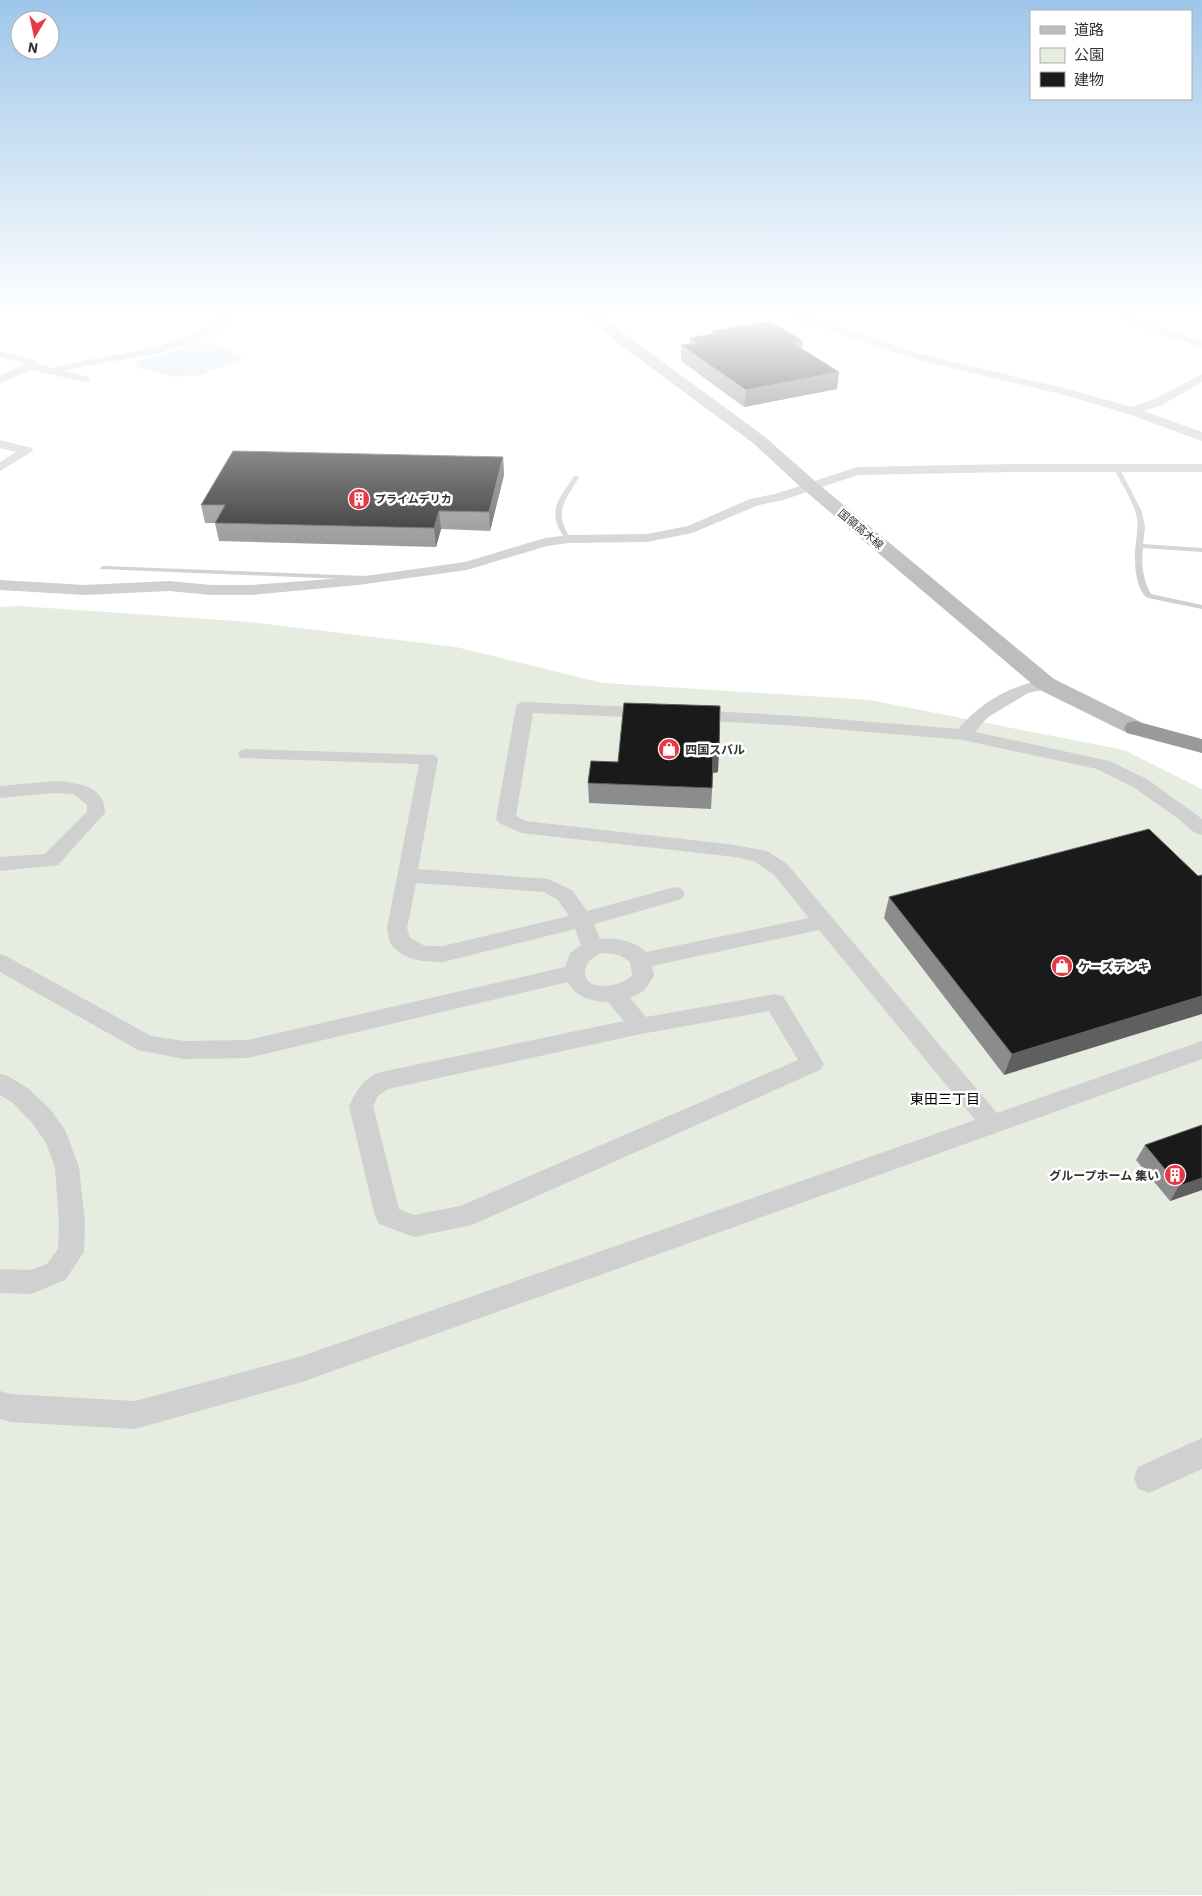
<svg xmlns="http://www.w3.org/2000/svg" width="1202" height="1896" viewBox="0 0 1202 1896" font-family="'IBM Plex Sans','Noto Sans JP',sans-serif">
<rect width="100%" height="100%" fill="#fff"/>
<polygon fill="#e6ecdf" points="19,606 250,622 456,647 603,683 870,700 1124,750 1202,789 1202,1895 0,1896 0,607"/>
<polygon fill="#cfe2ee" points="203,340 243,357 240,360 200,375 174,377 138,368 135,362 190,346"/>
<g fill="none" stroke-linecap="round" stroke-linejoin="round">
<g fill="#d0d0d0" fill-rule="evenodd">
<path d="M1117,467L1120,469L1142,512L1145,527L1143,544L1202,548V552L1143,548C1141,564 1143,580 1151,594L1202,605V609L1148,598C1138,593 1135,571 1135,560C1134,544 1140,530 1136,514C1132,499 1121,483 1114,469Z"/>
<path d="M574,476L579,477C564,503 553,511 571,539L568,541L566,540C546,512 557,502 574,476Z"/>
<polygon points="103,566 367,576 371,578 367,580 101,569 100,568"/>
</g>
<g fill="#d0d0d0" fill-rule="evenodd">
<path d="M222,317H233C200,357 114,357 65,371L89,377L91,379L89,381L85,382L31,370L0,383V376L25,364L0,357V351L37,361L38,364L52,368C109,352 173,354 222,317Z"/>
<polygon points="795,317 809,317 918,353 1071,390 1132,407 1154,399 1202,374 1202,382 1162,405 1144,411 1202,432 1202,441 1128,414 1064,395 911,358 796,319"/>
<polygon points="1118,317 1131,317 1162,329 1202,341 1202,347 1154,333"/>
<polygon points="0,440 32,448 33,451 0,471 0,462 16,452 0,448"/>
<polygon points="1013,464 1202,464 1202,472 1013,472 858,475 783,500 759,505 692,533 647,542 568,543 547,546 467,570 358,585 252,595 211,595 169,591 85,595 0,590 0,580 85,585 169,581 211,585 252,585 358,577 465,562 545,538 568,535 647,534 688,526 750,499 775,494 857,467"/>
<path d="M1046,679L1052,680L1054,684L1052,688L1028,693L987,718L975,732L1109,761L1147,779L1202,819V835L1195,833L1176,817L1133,787L1097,769L963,740L799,726L691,720L685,719L682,715L685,711L691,710L799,716L958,729C984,700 1008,687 1046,679Z"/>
<path d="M525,702L653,708L659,709L662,713L659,717L653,718L533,713L516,816L525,821L735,845L767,851L787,864L997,1113L1202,1041V1059L302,1382L135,1429L11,1422L0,1419V1391L11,1394L135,1401L302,1356L975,1120L819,930L652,966L654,976L644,991L630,998L646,1017L775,994L783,996L824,1064L820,1070L472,1225L414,1237L379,1224L375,1216L349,1106C357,1090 363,1078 381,1072L624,1021L608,1002C592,1001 576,998 568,982L248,1058L184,1059L138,1050L0,972V954L8,957L151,1036L184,1041L248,1040L565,967L570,953L581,945L575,929L443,962C425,962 407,961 393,947C389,943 388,934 387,928L419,764L241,758L238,754L241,750L247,749L435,755L438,759L418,869L548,879L572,890L587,911L675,887L682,889L685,894L682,899L594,924L600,939C615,937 635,941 646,952L809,918L773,874L754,861L735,857L521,833L499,823L496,819L516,707L519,703ZM416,883L544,892L558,900L569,916L443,946H425L410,938L407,928ZM604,953L619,955L630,962L632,975C624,986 587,993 585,974C585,970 587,965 588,962L599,954ZM769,1011L798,1060L460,1206L414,1215L399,1209L373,1106L378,1096L388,1089L641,1034Z"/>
<path d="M55,781C77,783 105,785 105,813L58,865L0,871V857L45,854L87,812V805L74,794L55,793L0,798V786Z"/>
<polygon points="0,1074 8,1076 29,1089 50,1109 65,1130 79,1167 85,1223 84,1252 65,1280 31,1294 0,1293 0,1269 30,1270 47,1264 58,1249 59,1223 55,1167 45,1141 32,1123 13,1103 0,1095"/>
<polygon points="1202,1438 1202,1469 1149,1493 1138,1489 1134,1478 1138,1467"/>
</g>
<polygon fill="#bdbdbd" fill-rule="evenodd" points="587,317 602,317 765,437 816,482 1054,679 1143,723 1146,728 1143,733 1135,735 1127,733 1038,689 804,490 753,443 627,350"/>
<polygon fill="#9a9a9a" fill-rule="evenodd" points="1135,721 1202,739 1202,753 1127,733 1124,728 1127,723"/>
</g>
<g fill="#8c8c8c">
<polygon points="712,331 803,341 802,349 839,372 837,389 744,407 681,361 681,345 690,344 690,338 712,334"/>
<polygon points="503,457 504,475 490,531 441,529 436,547 219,541 215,523 205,523 201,505"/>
<polygon points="713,772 711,809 589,803 588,783 718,772"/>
<polygon points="1198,876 1004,1075 884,918 889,897"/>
<polygon points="1145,1145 1202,1190 1170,1201 1136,1160"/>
</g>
<g fill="#5f5f5f">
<polygon points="803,341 801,358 793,343"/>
<polygon points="839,372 837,389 744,407 746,390"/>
<polygon points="503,457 504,475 490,531 489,512"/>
<polygon points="439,511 441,529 436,547 434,528"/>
<polygon points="719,751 718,772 711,773 713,752"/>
<polygon points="1202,996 1202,1014 1004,1075 1012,1054"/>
<polygon points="1202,1178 1202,1190 1170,1201 1179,1186"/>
</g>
<g fill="#1a1a1a" stroke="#5f5f5f">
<polygon points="770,321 803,341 793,343 839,372 746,390 681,345 697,343 690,338 716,333 712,331"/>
<polygon points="233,451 503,457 489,512 439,511 434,528 215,523 225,505 201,505"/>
<polygon points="624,703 720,706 719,751 713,752 712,788 588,783 591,761 618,762"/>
<polygon points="1149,829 1198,876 1202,875 1202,996 1012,1054 889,897"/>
<polygon points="1202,1125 1202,1178 1179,1186 1145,1145"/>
</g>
<linearGradient id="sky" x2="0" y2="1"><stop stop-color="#9ec6ea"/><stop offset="0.54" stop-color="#fff"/><stop offset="1" stop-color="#fff" stop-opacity="0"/></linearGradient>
<rect width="1202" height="582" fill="url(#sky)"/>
<defs>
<g id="building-disc" transform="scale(1.125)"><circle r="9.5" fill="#e63946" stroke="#fff"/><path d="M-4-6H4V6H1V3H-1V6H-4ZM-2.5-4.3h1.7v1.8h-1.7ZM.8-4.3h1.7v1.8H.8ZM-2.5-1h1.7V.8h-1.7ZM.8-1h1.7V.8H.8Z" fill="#fff"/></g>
<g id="shop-disc" transform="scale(1.125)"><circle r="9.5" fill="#e63946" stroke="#fff"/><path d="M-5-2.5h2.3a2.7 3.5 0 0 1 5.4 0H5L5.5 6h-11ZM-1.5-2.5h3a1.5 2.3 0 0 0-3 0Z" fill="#fff"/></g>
</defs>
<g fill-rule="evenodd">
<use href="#building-disc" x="359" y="499"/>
<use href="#shop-disc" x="669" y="749"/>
<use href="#shop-disc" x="1062" y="966"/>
<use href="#building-disc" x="1175" y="1175"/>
</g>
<g text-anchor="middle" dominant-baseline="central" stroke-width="5" stroke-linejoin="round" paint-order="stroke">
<g font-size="11" font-weight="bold" fill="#333" stroke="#fff" text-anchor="start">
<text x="375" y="499">プライムデリカ</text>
</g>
<g font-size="11" fill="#333" stroke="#fff">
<text transform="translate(861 529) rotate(40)">国領高木線</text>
</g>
<g font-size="12" font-weight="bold" fill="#333" stroke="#fff" text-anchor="start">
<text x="685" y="749">四国スバル</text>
<text x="1078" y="966">ケーズデンキ</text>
<text x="1159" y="1175" text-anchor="end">グループホーム 集い</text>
</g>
<g font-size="14" fill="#000" stroke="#fff">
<text x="945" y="1099">東田三丁目</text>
</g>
</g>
<rect x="1030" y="10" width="162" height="90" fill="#ffffff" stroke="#adadad"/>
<rect x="1040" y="26" width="25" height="8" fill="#bdbdbd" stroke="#adadad"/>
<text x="1074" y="35" font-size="15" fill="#333333">道路</text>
<rect x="1040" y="48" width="25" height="15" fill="#e6ecdf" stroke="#adadad"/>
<text x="1074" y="60" font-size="15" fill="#333333">公園</text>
<rect x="1040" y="72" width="25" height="15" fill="#1a1a1a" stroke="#adadad"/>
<text x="1074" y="85" font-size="15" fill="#333333">建物</text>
<g transform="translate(35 35) rotate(189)"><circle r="24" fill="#ffffff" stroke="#adadad"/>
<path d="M0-4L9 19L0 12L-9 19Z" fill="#e63946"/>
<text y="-8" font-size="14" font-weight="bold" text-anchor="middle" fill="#333333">N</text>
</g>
</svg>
